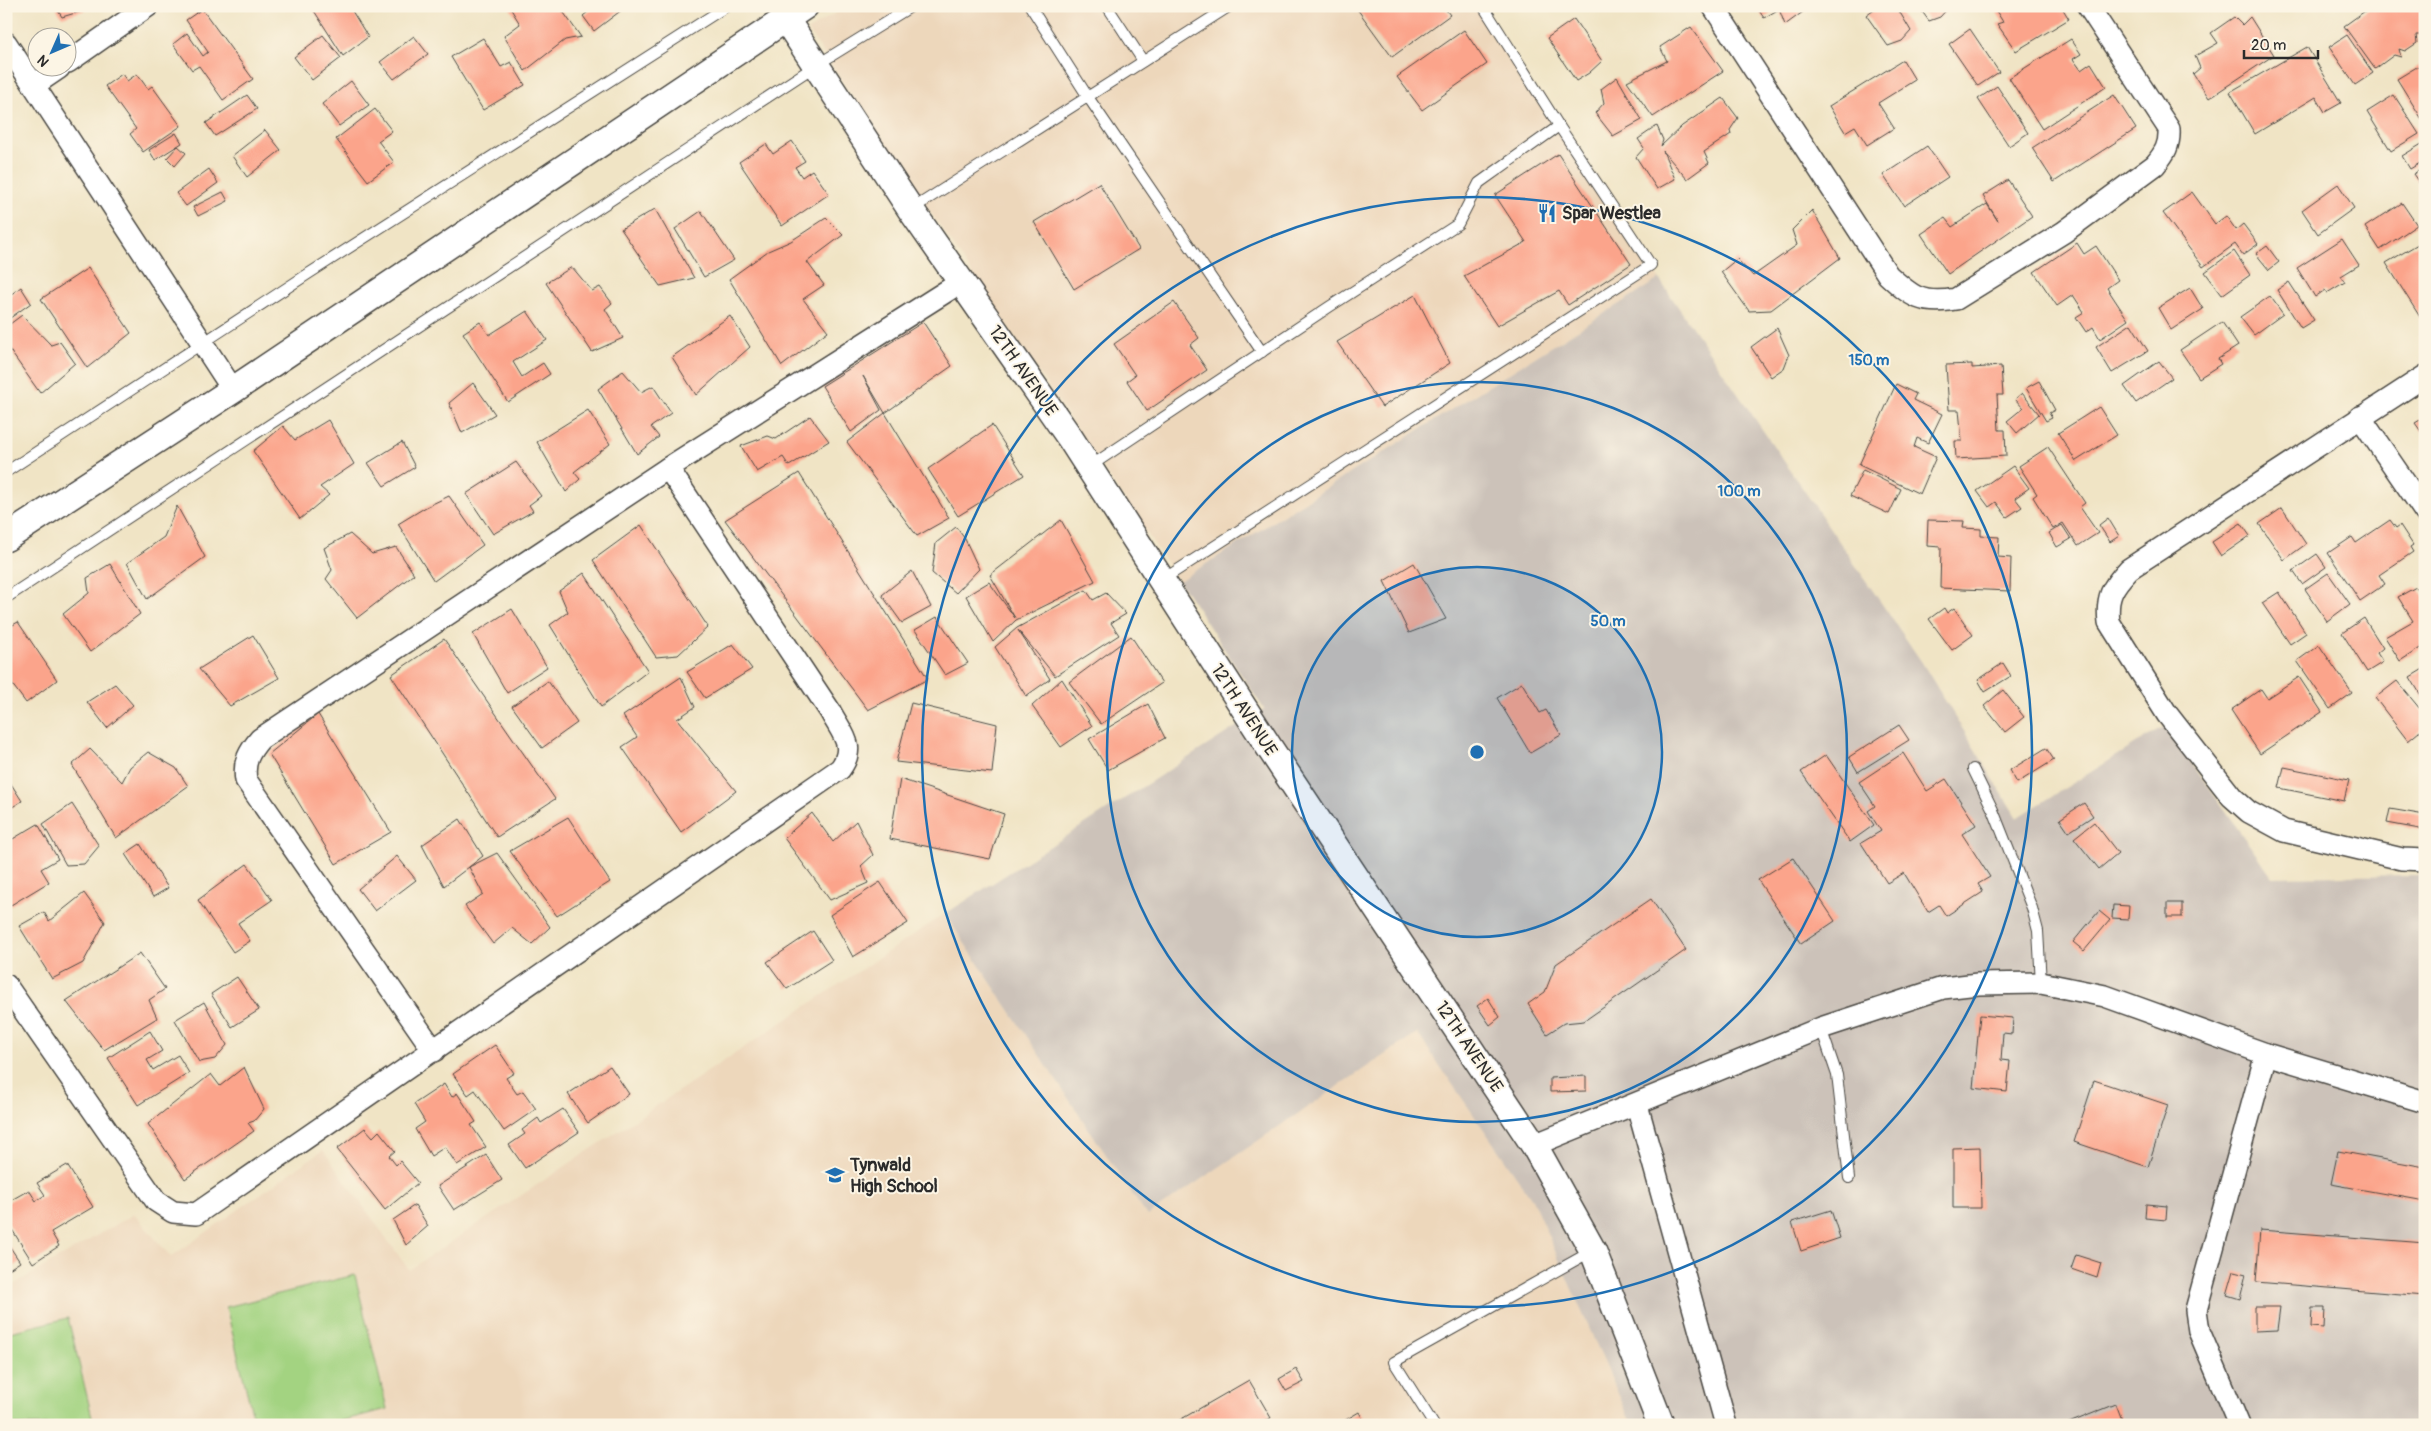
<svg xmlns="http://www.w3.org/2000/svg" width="2431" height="1431" viewBox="0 0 2431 1431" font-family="Pangolin,sans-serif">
<rect width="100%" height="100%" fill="#fcf5e5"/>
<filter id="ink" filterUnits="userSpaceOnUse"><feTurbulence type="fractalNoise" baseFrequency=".02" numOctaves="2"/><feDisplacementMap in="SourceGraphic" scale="10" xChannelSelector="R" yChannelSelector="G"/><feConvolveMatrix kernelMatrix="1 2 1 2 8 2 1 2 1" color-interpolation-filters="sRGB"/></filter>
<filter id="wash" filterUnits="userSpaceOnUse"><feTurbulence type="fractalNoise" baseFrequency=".0096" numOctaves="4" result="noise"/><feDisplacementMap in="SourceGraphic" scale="20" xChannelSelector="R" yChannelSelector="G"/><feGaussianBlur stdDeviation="1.12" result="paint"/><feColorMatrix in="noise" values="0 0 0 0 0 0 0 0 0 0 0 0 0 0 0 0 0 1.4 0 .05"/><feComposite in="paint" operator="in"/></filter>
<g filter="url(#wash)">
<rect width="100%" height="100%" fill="#f0e4c5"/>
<g fill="#edd7bb">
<polygon points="847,6 1478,6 1659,279 1179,581 808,30"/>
<polygon points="945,914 1147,1216 1417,1032 1532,1199 1632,1425 6,1425 6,1289 134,1214 171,1257 323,1150 409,1270"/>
</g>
<polygon fill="#ccc2b9" points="1659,279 1921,661 2017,818 2165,726 2272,877 2425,875 2425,1425 1632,1425 1532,1199 1417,1033 1147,1216 945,914 1264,709 1179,581"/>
<g fill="#a3d381" stroke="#677f56">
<polygon points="355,1275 387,1409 325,1425 255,1425 226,1307"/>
<polygon points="68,1318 94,1425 6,1425 6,1333"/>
</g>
<g id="blocks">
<g fill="#fba48b">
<polygon points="55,6 91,6 92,8 62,17"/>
<polygon points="311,6 349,6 368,37 343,56"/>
<polygon points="509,6 559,6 581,37 565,40 525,71 504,36 520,24"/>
<polygon points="595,6 627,6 594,31 583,16"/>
<polygon points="1355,6 1443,6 1450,15 1392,57"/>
<polygon points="1756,6 1811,6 1785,25 1779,9 1764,18"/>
<polygon points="1878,6 1896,6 1911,31 1902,41 1888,46 1866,15"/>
<polygon points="1918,6 1950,6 1940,17 1929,21"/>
<polygon points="1993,6 2061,6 2069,19 2016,51 1997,24 2003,22"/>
<polygon points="2372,6 2425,6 2425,35 2416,35 2417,43 2405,51 2399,49 2401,57 2394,55 2375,69 2344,26"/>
<polygon points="202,9 253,79 223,100 199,66 192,70 173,44 187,33 203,56 208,52 186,20"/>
<polygon points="2234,17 2242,25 2250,17 2274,55 2209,98 2193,74 2200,68 2195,56 2218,43 2211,33"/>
<polygon points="1574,19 1602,61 1589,73 1576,81 1547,38"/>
<polygon points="1691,27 1723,71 1653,117 1627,81 1667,61 1660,47"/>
<polygon points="1970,29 1999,72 1978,86 1949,44"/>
<polygon points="1464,30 1487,64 1422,110 1397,77"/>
<polygon points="323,35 341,58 312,80 294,57"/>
<polygon points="2347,35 2373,73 2355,85 2329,47"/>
<polygon points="414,36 428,54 394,79 380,62"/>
<polygon points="483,38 501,67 511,62 525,85 483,110 451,57"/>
<polygon points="2071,39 2081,54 2073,59 2081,70 2091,63 2106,87 2042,129 2009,78"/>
<polygon points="2307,47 2341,103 2325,112 2316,97 2255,134 2230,92"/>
<polygon points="1903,60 1915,80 1878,103 1894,128 1867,145 1855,126 1845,132 1829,106"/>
<polygon points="2425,62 2425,124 2397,79"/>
<polygon points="122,74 127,81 137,74 148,89 152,86 181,126 143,152 130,134 136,129 105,86"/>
<polygon points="1617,77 1642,120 1613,136 1595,113 1604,103 1601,89"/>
<polygon points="351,81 369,105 339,126 322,104"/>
<polygon points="1997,86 2028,133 2009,146 1978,99"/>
<polygon points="247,95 257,109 215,136 206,123"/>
<polygon points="2114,95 2136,129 2054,182 2032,148"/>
<polygon points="2394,95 2419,134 2391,151 2367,112"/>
<polygon points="1723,98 1738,118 1730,130 1731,134 1704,152 1709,163 1687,179 1663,151 1675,179 1657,189 1636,157 1644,148 1638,139 1657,126 1663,140 1661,146 1682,126"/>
<polygon points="375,109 392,131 378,141 394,162 368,181 336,139"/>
<polygon points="265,130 281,150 247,177 232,156"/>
<polygon points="176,133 182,143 155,160 149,150"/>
<polygon points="792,141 805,161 795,167 802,177 812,170 829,194 782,226 739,162 766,144 773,154"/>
<polygon points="2425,142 2425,160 2410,169 2402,156"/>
<polygon points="178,146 186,153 175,166 167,158"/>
<polygon points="1927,146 1948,177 1904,206 1883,175"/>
<polygon points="1558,154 1631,264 1568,305 1559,291 1497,326 1464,276 1526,242 1495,195"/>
<polygon points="2425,167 2425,191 2413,174"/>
<polygon points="209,169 218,183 186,206 176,193"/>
<polygon points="2008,180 2032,216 1948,274 1921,234 1945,218 1952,227 1987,204 1998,221 1983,196"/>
<polygon points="1099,183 1139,249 1074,289 1034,222"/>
<polygon points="2338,184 2354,208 2318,234 2302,210"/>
<polygon points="223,192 228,201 198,216 193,207"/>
<polygon points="2192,192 2215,224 2226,216 2236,230 2243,224 2258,244 2243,255 2235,244 2203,267 2163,213"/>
<polygon points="2402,203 2417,225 2380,250 2365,227"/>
<polygon points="655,209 694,278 660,286 621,229"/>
<polygon points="1812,210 1840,258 1771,310 1749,311 1721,272 1737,259 1753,276 1797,245 1792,230"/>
<polygon points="701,211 734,260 704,277 675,229"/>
<polygon points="826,218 843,235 807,262 824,285 803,299 828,331 782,366 729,279 768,251 791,241"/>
<polygon points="2342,239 2359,265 2341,276 2345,282 2327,293 2325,290 2315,297 2297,268"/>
<polygon points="2077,243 2084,254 2096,246 2118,280 2107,288 2128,320 2100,339 2093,327 2086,332 2076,317 2084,312 2073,295 2057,306 2034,272"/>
<polygon points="2418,244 2425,255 2425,325 2386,263"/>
<polygon points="2267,246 2279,262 2269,270 2256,254"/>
<polygon points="2234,251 2250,275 2222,295 2205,272"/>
<polygon points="572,267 592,291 600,287 612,303 605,309 623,338 592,352 546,283"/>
<polygon points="88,268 131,333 87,368 41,299"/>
<polygon points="2289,282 2314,320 2301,328 2277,290"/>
<polygon points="21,287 31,303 6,321 6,298"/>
<polygon points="2190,288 2203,309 2171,330 2158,308"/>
<polygon points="1415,295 1450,363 1382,407 1337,342"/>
<polygon points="2270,296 2283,314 2254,335 2240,317"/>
<polygon points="1174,302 1199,338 1190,345 1207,370 1147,411 1127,381 1135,375 1114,344"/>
<polygon points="527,311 547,340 513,362 522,377 543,363 550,374 508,402 463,333 480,322 489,335"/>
<polygon points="22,315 51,345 60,342 75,363 40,393 6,345 6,327"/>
<polygon points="730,316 750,347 696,395 672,357"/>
<polygon points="923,322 952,366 885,413 863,376 881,410 851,432 822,386"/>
<polygon points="2222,322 2238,346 2218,359 2221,364 2199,378 2180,350"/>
<polygon points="2131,324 2148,351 2112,373 2096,347"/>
<polygon points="1777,328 1789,355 1784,368 1771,377 1751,347"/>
<polygon points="2159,361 2172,378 2136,403 2124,386"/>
<polygon points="1972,364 1972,368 2001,366 2003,395 1997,395 1999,430 2005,430 2006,456 1956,459 1955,441 1962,441 1959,410 1949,410 1946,365"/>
<polygon points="623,371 641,392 653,386 671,413 651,427 659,437 637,454 598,389"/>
<polygon points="2039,381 2055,410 2049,413 2052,418 2046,421 2026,388"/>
<polygon points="473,383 495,414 462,433 449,403"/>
<polygon points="1896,384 1916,394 1913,400 1942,414 1928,443 1917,438 1914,447 1936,457 1920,494 1859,465"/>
<polygon points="2022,393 2039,414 2017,433 2007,421 2023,408 2015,399"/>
<polygon points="2099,407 2117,435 2076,461 2058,433"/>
<polygon points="588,410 610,444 574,472 580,479 566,492 537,442"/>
<polygon points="885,413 949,518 917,536 847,442"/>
<polygon points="810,416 829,441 789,466 783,457 757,472 741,446 768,436 776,439"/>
<polygon points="2425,417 2425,437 2415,423"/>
<polygon points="328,420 354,464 320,487 329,495 300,519 253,451 283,426 295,440"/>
<polygon points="992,425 1024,475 958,516 928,469"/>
<polygon points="402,442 415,467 384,486 368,463"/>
<polygon points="2048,447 2085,503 2080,507 2098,533 2078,546 2063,523 2053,529 2033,497 2037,494 2019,466"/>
<polygon points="516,462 541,496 529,505 533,511 493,534 466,494"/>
<polygon points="2013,466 2029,488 2015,498 2022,507 2007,517 1996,502 1989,507 1977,491"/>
<polygon points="1863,470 1901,489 1889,514 1850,496"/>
<polygon points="799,473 928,679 868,710 725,520"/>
<polygon points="449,496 483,545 434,581 398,524 426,507"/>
<polygon points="177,506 205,557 147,599 127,563 164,537"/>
<polygon points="2282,508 2306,544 2284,560 2259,524"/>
<polygon points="2108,518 2119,536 2110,542 2099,525"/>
<polygon points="1061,520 1095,581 1016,620 993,642 966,596 989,582 1015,618 990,575"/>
<polygon points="1928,520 1964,521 1963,528 1981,529 1981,536 1999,537 1998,557 2011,558 2010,591 1940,588 1941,547 1927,546"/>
<polygon points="2390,520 2396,528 2400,525 2413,545 2410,547 2413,552 2379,575 2385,584 2360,601 2328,553 2352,537 2356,543"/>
<polygon points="2241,523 2250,536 2221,556 2212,542"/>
<polygon points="641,525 708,627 678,655 656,657 593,560"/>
<polygon points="2062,525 2071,539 2057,547 2049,533"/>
<polygon points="956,527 965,539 979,569 956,593 932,573 936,543"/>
<polygon points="350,534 372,554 396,547 414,574 357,618 326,579 332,570 324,548"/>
<polygon points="2317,554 2326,567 2302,584 2293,571"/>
<polygon points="1414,563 1446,619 1409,633 1384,581"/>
<polygon points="110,564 140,614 90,652 63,614 89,593 87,578"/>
<polygon points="912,571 931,607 902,623 882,595"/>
<polygon points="584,573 648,671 601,707 550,625 568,612 559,591"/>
<polygon points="2328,573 2350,604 2327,621 2305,589"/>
<polygon points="2416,587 2425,597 2425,645 2400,661 2385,637 2413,621 2398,597"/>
<polygon points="1086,590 1093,600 1106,593 1126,614 1111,623 1119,635 1055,676 1018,630 1050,679 1026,696 995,647 1017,628"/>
<polygon points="2279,592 2306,633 2290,644 2262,603"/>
<polygon points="1944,608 1947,613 1954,608 1973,635 1952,650 1929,619"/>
<polygon points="512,609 547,667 507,693 473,634"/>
<polygon points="937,617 968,663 945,675 915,630"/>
<polygon points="2364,618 2383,648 2377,653 2383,662 2367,672 2342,633"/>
<polygon points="18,622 57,680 26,703 6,676 6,629"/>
<polygon points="253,635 279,678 230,706 199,669"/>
<polygon points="1131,636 1162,683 1101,724 1069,682"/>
<polygon points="444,639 555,799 497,837 391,675"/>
<polygon points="733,644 752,669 705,698 687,672"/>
<polygon points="2319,645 2352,693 2330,709 2297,661"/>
<polygon points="2003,663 2011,676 1985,692 1978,680"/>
<polygon points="2425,668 2425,702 2410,677"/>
<polygon points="681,677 695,707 677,719 736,791 681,832 622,747 637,737 623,716"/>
<polygon points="2299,677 2322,712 2260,754 2231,710 2261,689 2267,698"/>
<polygon points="1062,679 1092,726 1061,747 1032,706"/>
<polygon points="548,681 577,723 542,748 512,706"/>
<polygon points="2397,681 2425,715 2425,727 2408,741 2375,698"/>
<polygon points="1522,683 1540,713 1546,710 1561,735 1530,753 1497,698"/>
<polygon points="115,684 133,705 107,728 87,702"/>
<polygon points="2003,690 2024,717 2005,732 1984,706"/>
<polygon points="911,703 997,724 992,773 896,762"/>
<polygon points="1148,704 1165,738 1108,770 1089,739"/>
<polygon points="318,714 391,832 336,864 269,754"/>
<polygon points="1899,725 1909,740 1858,772 1849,757"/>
<polygon points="2046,748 2054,760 2017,783 2010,770"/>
<polygon points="90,749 122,782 130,767 148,752 176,768 188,786 116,838 72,765"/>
<polygon points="1903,753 1927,791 1946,779 1976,825 1962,834 1990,877 1978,884 1983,892 1946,916 1939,905 1928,912 1904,873 1887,883 1861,843 1881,831 1868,811 1875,806 1859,782"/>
<polygon points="1826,755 1874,825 1850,842 1801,772"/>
<polygon points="2284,767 2349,780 2344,801 2279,788"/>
<polygon points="6,776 22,801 6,811"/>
<polygon points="900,779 1004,814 990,859 890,839"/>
<polygon points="2084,803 2093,816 2069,832 2060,819"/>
<polygon points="72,804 99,846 84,864 66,865 43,824"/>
<polygon points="2390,809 2425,815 2425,830 2387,823"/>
<polygon points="812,813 833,842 856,821 873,855 861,866 868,883 830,900 784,838"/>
<polygon points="568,817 610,882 557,916 510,851"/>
<polygon points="460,819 483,856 469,867 497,853 550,927 532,944 512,928 493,944 465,906 483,894 469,867 444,886 422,845"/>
<polygon points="2094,822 2118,853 2099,869 2074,838"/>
<polygon points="38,824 58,859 41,869 49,882 6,908 6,843"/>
<polygon points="140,844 168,888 153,897 125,854"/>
<polygon points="397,856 416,880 375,911 358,889"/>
<polygon points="1793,858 1835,921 1801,944 1758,880"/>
<polygon points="247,864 272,900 238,923 250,941 233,952 198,900"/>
<polygon points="880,882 908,923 853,957 830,915"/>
<polygon points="84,893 105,922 83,963 52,979 19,926 44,912 49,921"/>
<polygon points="1651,899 1686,950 1584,1021 1564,1023 1547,1034 1528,1004 1545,992 1556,964"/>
<rect x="2167" y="903" width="15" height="14"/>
<polygon points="2113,905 2129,906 2128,919 2112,918"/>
<polygon points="2099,911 2110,920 2084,951 2073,942"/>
<polygon points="813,931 832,960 787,989 767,962"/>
<polygon points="140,953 165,989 149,1000 157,1018 104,1050 66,1001"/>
<polygon points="237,977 259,1010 232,1027 211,994"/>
<polygon points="1488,998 1500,1017 1490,1025 1477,1006"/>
<polygon points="204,1002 227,1045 215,1059 199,1062 175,1020"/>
<polygon points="1980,1015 2013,1018 2012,1034 2003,1033 2001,1060 2010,1061 2007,1092 1973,1088"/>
<polygon points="150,1031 162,1051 147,1060 153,1070 178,1055 189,1073 138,1105 108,1058"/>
<polygon points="495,1045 514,1073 506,1078 517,1094 523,1091 536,1109 504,1131 475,1090 468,1095 453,1074"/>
<polygon points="610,1066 629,1094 588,1123 568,1094"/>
<polygon points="244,1067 264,1109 254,1121 248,1123 254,1131 185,1179 148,1124 211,1074 220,1086"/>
<polygon points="1586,1076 1586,1091 1550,1092 1550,1078"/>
<polygon points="2094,1080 2168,1105 2148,1167 2074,1142"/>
<polygon points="444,1084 452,1097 457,1093 476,1122 471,1125 486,1147 457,1165 445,1147 431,1156 415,1129 425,1122 414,1104"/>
<polygon points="563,1109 579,1132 525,1168 509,1145 525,1134 522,1130 538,1118 541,1123"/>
<polygon points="365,1128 373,1137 379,1131 395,1151 389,1156 396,1165 400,1161 418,1183 385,1210 337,1149"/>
<polygon points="1980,1147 1981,1208 1953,1208 1953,1148"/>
<polygon points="2338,1151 2425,1167 2425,1201 2331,1184"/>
<polygon points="486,1155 502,1180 454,1210 438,1186"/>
<polygon points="67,1165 93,1207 51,1232 59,1246 33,1263 6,1220 6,1203 29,1190 36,1201 45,1195 37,1183"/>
<polygon points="2146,1204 2167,1206 2166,1220 2145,1218"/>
<polygon points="415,1205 428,1226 406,1245 393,1220"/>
<polygon points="1831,1210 1840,1238 1801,1251 1792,1222"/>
<polygon points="2260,1230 2425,1243 2425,1296 2256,1282"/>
<polygon points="10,1247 20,1262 6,1271 6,1250"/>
<polygon points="2076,1255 2101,1263 2097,1278 2071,1269"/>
<polygon points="2234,1271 2246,1274 2240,1299 2227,1295"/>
<polygon points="2255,1307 2280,1307 2277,1330 2255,1331"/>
<polygon points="2312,1308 2325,1308 2324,1328 2311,1327"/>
<polygon points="1296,1369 1304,1382 1286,1391 1279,1379"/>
<polygon points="1249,1380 1271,1418 1258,1425 1171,1425"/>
<polygon points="2116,1404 2124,1425 2064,1425"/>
<polygon points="1359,1412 1366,1425 1337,1425"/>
</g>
</g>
</g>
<g filter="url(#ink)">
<use href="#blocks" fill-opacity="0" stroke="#494742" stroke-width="1"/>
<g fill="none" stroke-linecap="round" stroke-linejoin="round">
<g stroke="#494742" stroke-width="12">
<g id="service">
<polyline points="1030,6 1088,97 1262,352"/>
<polyline points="1107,6 1143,61"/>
<polyline points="912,209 1230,6"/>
<polyline points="1089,467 1329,307 1458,224 1479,183 1559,126"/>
<polyline points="6,472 308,274 727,6"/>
<polyline points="1162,580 1651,265 1559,126 1483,6"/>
<polyline points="6,598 815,66 912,6"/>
<polyline points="1973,769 1993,810 2032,908 2038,931 2041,983"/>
<polyline points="1821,1028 1837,1075 1849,1178"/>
<polyline points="1434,1425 1394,1362 1592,1251"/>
</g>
</g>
<g stroke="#494742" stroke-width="24">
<g id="minor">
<path d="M1713,6L1888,275C1912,297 1922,305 1956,299L2064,232L2155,165C2165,153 2170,145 2169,129L2088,6"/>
<polyline points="6,43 233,390"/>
<polyline points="68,62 148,6"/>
<polyline points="34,85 59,68"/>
<path d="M2425,376L2129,569C2112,587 2106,597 2109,622L2167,714L2232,797L2249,812L2284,831L2402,859L2425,860"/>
<polyline points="2360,417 2425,512"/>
<path d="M6,985L156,1201L173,1212L196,1214L840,769C857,746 842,734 830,711L668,468"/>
<path d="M434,1051L246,780C243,762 249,752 260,739L668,468L961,282"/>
<polyline points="1637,1105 1726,1425"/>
<polyline points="1534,1145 1821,1028 1943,988 1978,984 2041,983 2105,996 2266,1054 2425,1102"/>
<polyline points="2239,1425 2199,1331 2196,1310 2266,1054"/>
</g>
</g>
<g stroke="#494742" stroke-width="29">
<g id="tertiary">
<polyline points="785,18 911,210 1070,438 1269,747 1534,1145 1593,1251 1661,1425"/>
<polyline points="6,538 233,390 805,6"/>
</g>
</g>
<use href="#service" stroke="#fff" stroke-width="10"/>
<use href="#minor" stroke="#fff" stroke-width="21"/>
<use href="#tertiary" stroke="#fff" stroke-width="26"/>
</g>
</g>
<circle cx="1477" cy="752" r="185" fill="#1f6fb2" fill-opacity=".12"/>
<g fill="none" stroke="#1f6fb2" stroke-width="2.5">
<circle cx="1477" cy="752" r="185"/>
<circle cx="1477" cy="752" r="370"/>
<circle cx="1477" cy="752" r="555"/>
</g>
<defs>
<g id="restaurant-bare" transform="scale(1.5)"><path d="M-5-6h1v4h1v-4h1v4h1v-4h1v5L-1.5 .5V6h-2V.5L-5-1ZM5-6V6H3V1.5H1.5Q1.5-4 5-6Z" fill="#1f6fb2" stroke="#fcf5e5" stroke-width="2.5" paint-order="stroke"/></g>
<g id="school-bare" transform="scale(1.5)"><path d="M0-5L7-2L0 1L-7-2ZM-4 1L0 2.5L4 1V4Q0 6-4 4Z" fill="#1f6fb2" stroke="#fcf5e5" stroke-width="2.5" paint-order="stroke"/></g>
</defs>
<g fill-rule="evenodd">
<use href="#restaurant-bare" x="1547" y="213"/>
<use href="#school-bare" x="835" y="1175"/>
</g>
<g text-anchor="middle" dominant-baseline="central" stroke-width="4" stroke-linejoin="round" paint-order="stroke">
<g font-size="18" font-weight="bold" fill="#2b2b2b" stroke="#fcf5e5" text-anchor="start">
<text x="1562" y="213">Spar Westlea</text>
<text x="850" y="1165">Tynwald<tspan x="850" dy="21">High School</tspan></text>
</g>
<g font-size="18" fill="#2b2b2b" stroke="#fcf5e5">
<text transform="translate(1023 371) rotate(55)">12TH AVENUE</text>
<text transform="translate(1244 710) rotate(57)">12TH AVENUE</text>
<text transform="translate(1469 1047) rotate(56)">12TH AVENUE</text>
</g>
</g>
<circle cx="1477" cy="752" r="8" fill="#1f6fb2" stroke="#fcf5e5" stroke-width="2.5"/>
<g font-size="15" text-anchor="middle" font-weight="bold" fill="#1f6fb2" stroke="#fcf5e5" stroke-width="4" stroke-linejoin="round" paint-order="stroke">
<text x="1869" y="365">150 m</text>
<text x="1739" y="496">100 m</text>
<text x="1608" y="626">50 m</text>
</g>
<rect width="2431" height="1431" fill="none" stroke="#fcf5e5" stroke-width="25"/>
<g transform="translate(52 52) rotate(225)"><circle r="24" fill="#fcf5e5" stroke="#a8a49b"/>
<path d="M0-4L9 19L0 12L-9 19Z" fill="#1f6fb2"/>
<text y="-8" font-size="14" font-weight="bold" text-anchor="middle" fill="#2b2b2b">N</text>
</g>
<path d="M2244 50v8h74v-8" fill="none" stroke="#2b2b2b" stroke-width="2.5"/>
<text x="2251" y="50" font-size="15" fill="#2b2b2b" stroke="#fcf5e5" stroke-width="4" paint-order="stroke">20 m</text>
</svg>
